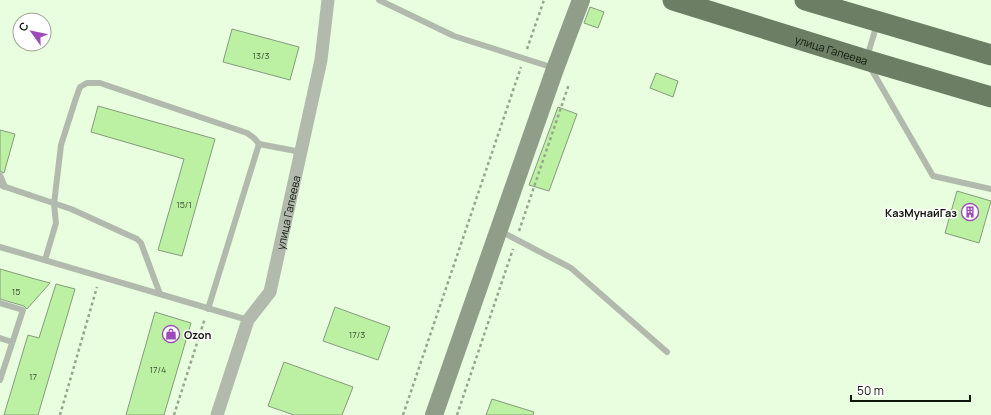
<svg xmlns="http://www.w3.org/2000/svg" width="991" height="415" viewBox="0 0 991 415" font-family="Manrope,sans-serif">
<rect width="100%" height="100%" fill="#e8fede"/>
<g fill="#bcf1a4" stroke="#869b7e">
<polygon points="590,7 604,12 598,28 584,23"/>
<polygon points="232,29 299,47 290,80 223,62"/>
<polygon points="656,73 678,81 673,97 650,88"/>
<polygon points="98,106 215,139 182,256 158,250 184,159 91,132"/>
<polygon points="558,107 577,114 549,191 529,185"/>
<polygon points="0,130 15,134 4,173 0,171"/>
<polygon points="957,191 991,201 979,243 945,233"/>
<polygon points="0,269 35,279 50,283 27,309 24,306 0,299"/>
<polygon points="56,284 75,289 38,415 4,415 28,335 39,338"/>
<polygon points="335,307 390,327 378,360 323,341"/>
<polygon points="155,312 191,323 164,415 126,415"/>
<polygon points="284,362 353,387 342,415 294,415 268,406"/>
<polygon points="492,399 534,412 533,415 486,415"/>
</g>
<g fill="none" stroke-linecap="round" stroke-linejoin="round">
<g stroke="#96a68e" stroke-width="2.5" stroke-dasharray="3 3" stroke-linecap="butt">
<polyline points="527,49 544,0"/>
<polyline points="519,231 569,84"/>
<polyline points="60,415 97,287"/>
<polyline points="174,415 205,318"/>
<polyline points="403,415 521,67"/>
<polyline points="457,415 513,249"/>
</g>
<g stroke="#b1baad" stroke-width="6">
<polyline points="379,0 454,36 554,68"/>
<polyline points="867,57 877,24"/>
<polyline points="870,67 933,176 991,189"/>
<polyline points="0,175 5,187"/>
<polyline points="0,185 71,209 137,239 141,243 160,294"/>
<polyline points="500,231 571,268 667,352"/>
<polyline points="0,247 248,320"/>
<polyline points="45,260 56,223 54,204 61,145 76,98 80,87 87,83 100,83 247,133 254,138 259,144 301,152"/>
<polyline points="0,303 23,310 0,380"/>
<polyline points="208,309 259,144"/>
<polyline points="0,338 12,342"/>
</g>
<path stroke="#b1baad" stroke-width="13" id="s1" d="M217,415L248,320L270,292L321,60L328,0"/>
<polyline stroke="#8f9d89" stroke-width="18" points="434,415 555,69 581,0"/>
<g stroke="#6c7f65" stroke-width="21">
<path id="s2" d="M673,0L866,60L991,97"/>
<polyline points="805,0 991,55"/>
</g>
</g>
<defs>
<g id="building-ring" transform="scale(0.9)"><circle r="9.5" fill="#fff" stroke="#9d4bba" stroke-width="1.5"/><path d="M-4-6H4V6H1V3H-1V6H-4ZM-2.5-4.3h1.7v1.8h-1.7ZM.8-4.3h1.7v1.8H.8ZM-2.5-1h1.7V.8h-1.7ZM.8-1h1.7V.8H.8Z" fill="#9d4bba"/></g>
<g id="shop-ring" transform="scale(0.9)"><circle r="9.5" fill="#fff" stroke="#9d4bba" stroke-width="1.5"/><path d="M-5-2.5h2.3a2.7 3.5 0 0 1 5.4 0H5L5.5 6h-11ZM-1.5-2.5h3a1.5 2.3 0 0 0-3 0Z" fill="#9d4bba"/></g>
</defs>
<g fill-rule="evenodd">
<use href="#building-ring" x="970" y="212"/>
<use href="#shop-ring" x="171" y="334"/>
</g>
<g text-anchor="middle" dominant-baseline="central" stroke-width="3" stroke-linejoin="round" paint-order="stroke">
<g font-size="9" fill="#3b4e32">
<text x="261" y="55">13/3</text>
<text x="184" y="204">15/1</text>
<text x="16" y="291">15</text>
<text x="357" y="334">17/3</text>
<text x="158" y="369">17/4</text>
<text x="33" y="376">17</text>
</g>
<g font-size="11" fill="#10170c" stroke="#fff">
<text stroke="none"><textPath href="#s2" startOffset="166">улица Гапеева</textPath></text>
<text stroke="none"><textPath href="#s1" startOffset="217">улица Гапеева</textPath></text>
</g>
<g font-size="11" font-weight="bold" fill="#10170c" stroke="#fff" text-anchor="end">
<text x="957" y="212">КазМунайГаз</text>
<text x="184" y="334" text-anchor="start">Ozon</text>
</g>
</g>
<g transform="translate(32 32) rotate(303)"><circle r="19" fill="#ffffff" stroke="#9fa29e"/>
<path d="M0-3L7 15L0 10L-7 15Z" fill="#9d4bba"/>
<text y="-6" font-size="11" font-weight="bold" text-anchor="middle" fill="#10170c">С</text>
</g>
<path d="M851 395v6h119v-6" fill="none" stroke="#10170c" stroke-width="2"/>
<text x="857" y="395" font-size="12" fill="#10170c" stroke="#ffffff" stroke-width="3" paint-order="stroke">50 m</text>
</svg>
